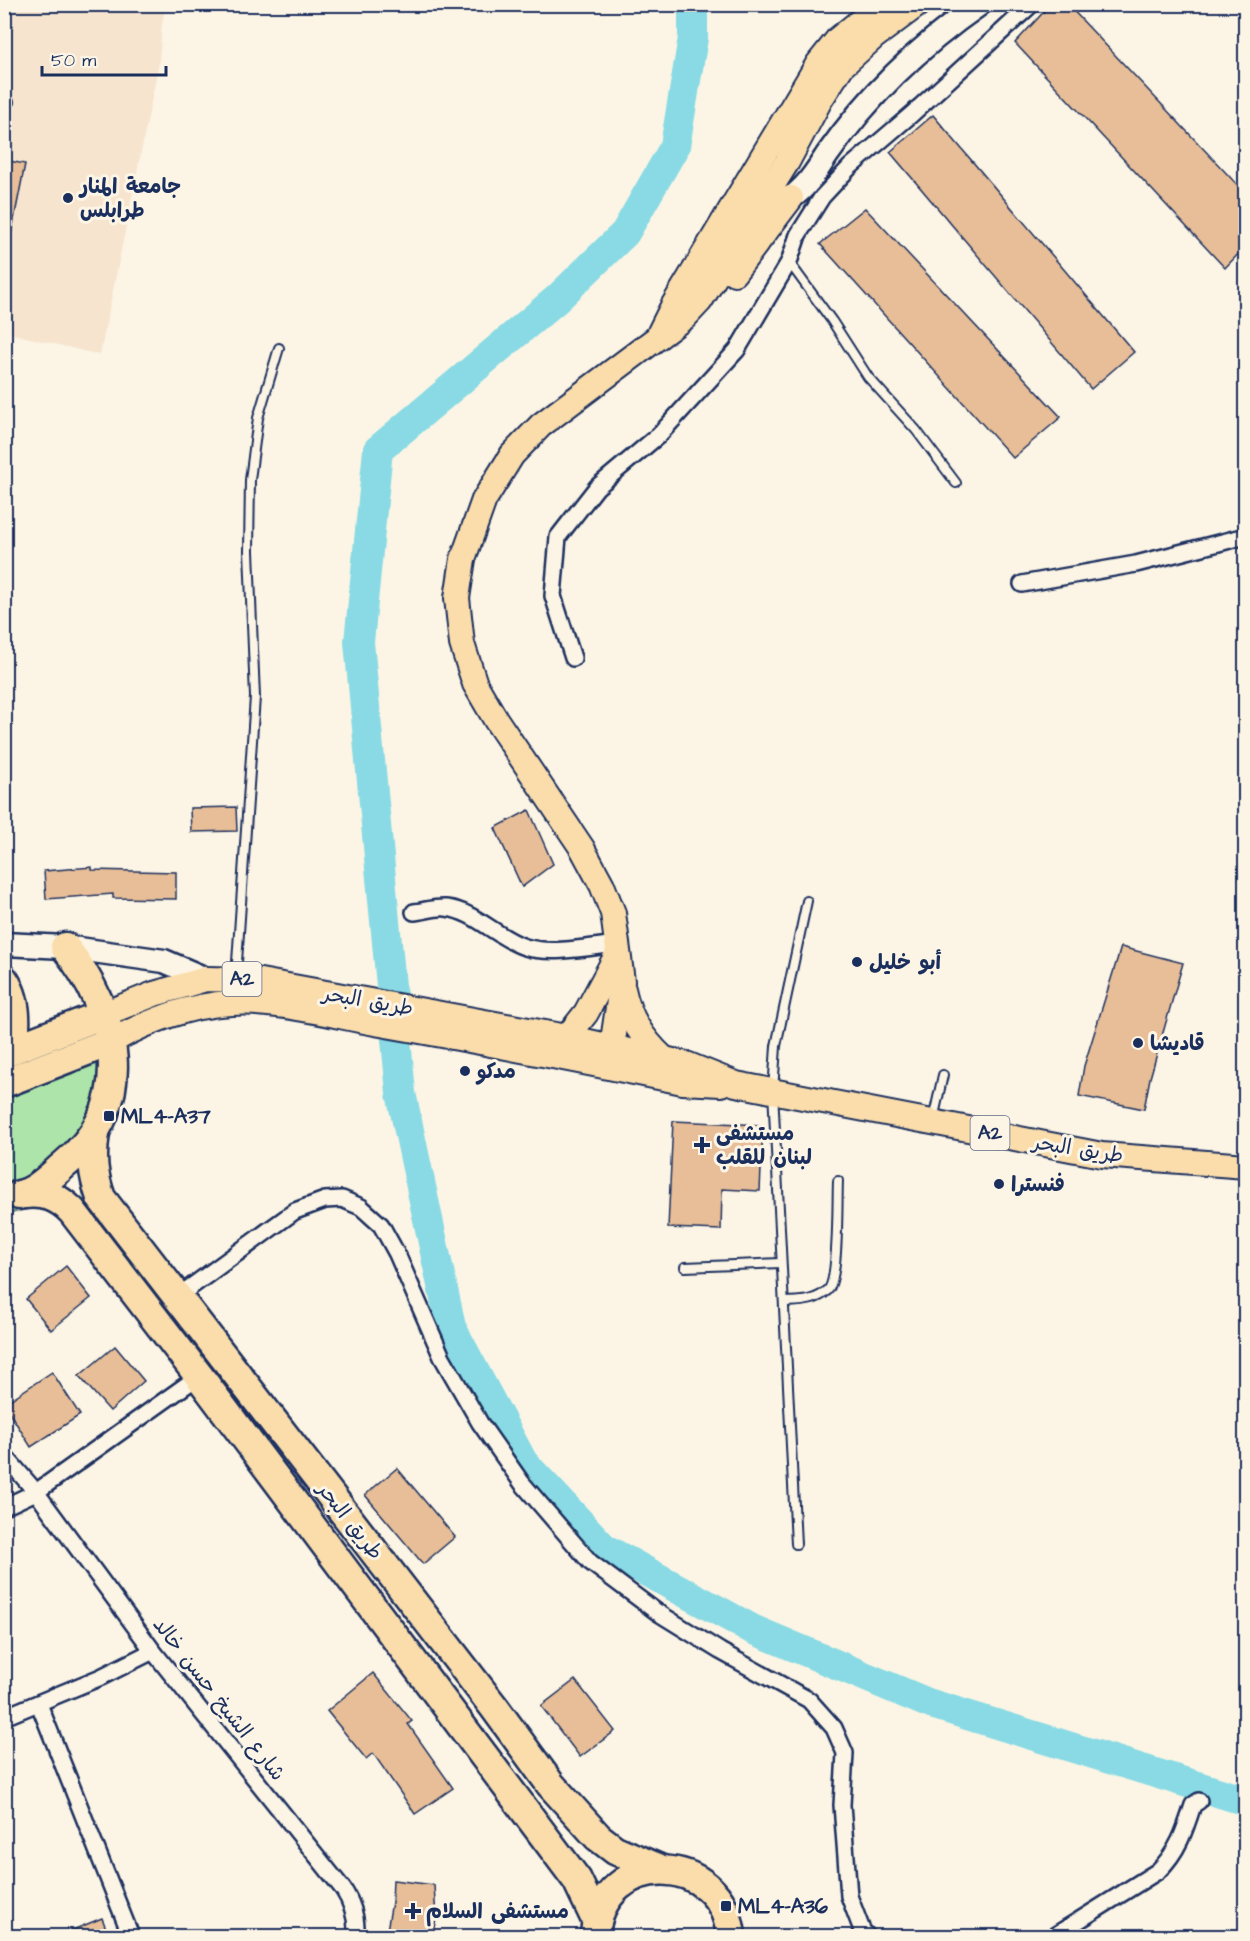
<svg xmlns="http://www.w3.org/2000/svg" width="1250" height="1941" viewBox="0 0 1250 1941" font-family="'Architects Daughter','Playpen Sans Arabic',sans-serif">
<rect width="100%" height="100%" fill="#fcf5e5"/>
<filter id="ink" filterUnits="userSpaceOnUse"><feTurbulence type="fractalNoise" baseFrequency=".0167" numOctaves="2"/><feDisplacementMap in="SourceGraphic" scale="12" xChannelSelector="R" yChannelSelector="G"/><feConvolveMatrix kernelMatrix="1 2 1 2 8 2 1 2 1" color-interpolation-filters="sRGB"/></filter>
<g filter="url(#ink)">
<polygon fill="#f6e4ce" points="5,5 166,5 162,24 159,63 100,355 5,332"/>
<polygon fill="#ace4a9" stroke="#648a84" stroke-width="1.5" points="97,1050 104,1082 75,1173 51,1195 36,1204 5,1215 5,1079"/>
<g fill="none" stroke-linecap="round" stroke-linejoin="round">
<polyline stroke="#89dae4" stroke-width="30" points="693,4 693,38 675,146 625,233 557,299 378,450 359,642 401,1093 451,1327 523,1462 605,1549 752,1629 928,1703 1246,1801"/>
</g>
<g fill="#e7be97" stroke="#1b2f5e" stroke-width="1.5">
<polygon points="1051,4 1067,4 1245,193 1245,247 1225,268 1015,43"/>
<polygon points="933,115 1134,352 1091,389 890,152"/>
<polygon points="4,160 25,164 11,235 4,235"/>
<polygon points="865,208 1061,417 1013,458 820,244"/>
<polygon points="236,807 237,831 191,832 190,808"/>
<polygon points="529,810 553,864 522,887 495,828"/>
<polygon points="92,867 92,870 176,872 176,899 113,898 113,894 46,899 44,871"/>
<polygon points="1121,947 1183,963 1150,1078 1144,1109 1079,1096 1084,1066"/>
<polygon points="673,1121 763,1125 760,1191 722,1189 721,1230 668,1228"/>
<polygon points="66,1266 91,1298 51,1330 26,1299"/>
<polygon points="115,1346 144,1381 110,1411 79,1376"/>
<polygon points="52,1372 80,1415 31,1447 4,1404"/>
<polygon points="397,1468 455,1537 423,1564 365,1495"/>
<polygon points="373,1673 412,1721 408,1724 453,1788 415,1814 373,1753 366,1759 327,1711"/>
<polygon points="575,1680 615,1731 580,1757 541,1706"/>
<polygon points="393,1880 434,1885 436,1919 432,1936 386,1936 392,1902"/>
<polygon points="102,1918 109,1936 58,1936"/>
</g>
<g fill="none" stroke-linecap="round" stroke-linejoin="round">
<g stroke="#1b2f5e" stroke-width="12">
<g id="lane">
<polyline points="4,101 9,102"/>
<polyline points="789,262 832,321 868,377 916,430 956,483"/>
<polyline points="236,977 255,697 249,551 250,480 258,418 279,348"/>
<polyline points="933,1120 943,1075"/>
<polyline points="685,1267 781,1263"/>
<path d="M784,1302C800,1301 815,1302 828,1290C839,1279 837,1200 838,1181"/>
<polyline points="796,1544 773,1091 776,1046 807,901"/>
</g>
</g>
<g stroke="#1b2f5e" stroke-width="20">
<g id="street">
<polyline points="1022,584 1136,564 1246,536"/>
<polyline points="573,658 553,596 558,537 597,487 659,435 737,350 789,262 798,235 822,197 850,167 912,114 1032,4"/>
<path d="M414,912C424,911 436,907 446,908C475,911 497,938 525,947C550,955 591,947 617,944"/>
<polyline points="177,1297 295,1211 325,1200 342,1199 361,1207 381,1225 397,1254 442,1357 480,1423 522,1483 590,1562 657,1612 720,1651 809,1700 834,1728 845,1753 842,1805 849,1896 862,1930 867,1936"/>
<path d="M4,1455L36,1492L153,1651L343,1889C353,1904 357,1919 356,1936"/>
<polyline points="4,1507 36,1492 199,1376"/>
<polyline points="39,1704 131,1936"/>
<polyline points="4,1717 101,1677 153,1651"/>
<path d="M1054,1936L1158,1871C1178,1852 1185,1830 1193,1805L1199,1801"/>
</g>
</g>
<g stroke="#1b2f5e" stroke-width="27">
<g id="secondary">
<path d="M775,203C798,202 816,172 827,155C868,96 921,45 980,4"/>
<polyline points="4,944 65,947 164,961 206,979"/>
</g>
</g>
<g stroke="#1b2f5e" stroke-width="28">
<g id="primary">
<polyline points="734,273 791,198"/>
<polyline points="660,332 673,306 818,64 838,39 881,4"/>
<path d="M623,989C629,1018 642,1038 663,1058"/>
<polyline points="104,1014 154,994 206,979 255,980 567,1037 686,1064 736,1084 1102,1155 1246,1166"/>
<polyline points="567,1037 586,1013 618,953"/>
<path d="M112,1041C149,1021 188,1005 232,1003C276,1000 331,1015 375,1023C478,1041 581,1061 683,1082L721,1084"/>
<polyline points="609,1067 622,981 613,913 602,885 582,848 496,720 475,684 462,644 457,598 463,559 484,500 512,455 541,425 685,317 700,301 787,162 820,100 842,66 875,36 918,4"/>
</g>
</g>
<g stroke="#1b2f5e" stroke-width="33">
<g id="highway">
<path d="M4,980C18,1001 17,1026 12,1050"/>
<polyline points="4,1053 104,1014"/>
<polyline points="4,1083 112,1041"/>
<path d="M95,1133C91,1158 93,1175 101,1198L494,1707L551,1785L598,1837L615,1850L662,1870"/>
<path d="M24,1194C44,1192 57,1196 72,1211L199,1376L577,1880L597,1922"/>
<path d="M19,1195C36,1192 52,1175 65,1164C139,1104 118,1013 65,947"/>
<path d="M595,1934C603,1849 722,1849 731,1936"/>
</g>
</g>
<use href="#lane" stroke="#fcf5e5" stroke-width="8"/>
<use href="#street" stroke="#fcf5e5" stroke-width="15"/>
<use href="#secondary" stroke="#fcf5e5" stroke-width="22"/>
<use href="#primary" stroke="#faddab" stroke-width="24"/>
<use href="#highway" stroke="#faddab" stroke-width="28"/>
</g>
</g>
<g fill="#1b2f5e" stroke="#fcf5e5" stroke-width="2">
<circle cx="68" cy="198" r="6"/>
<circle cx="857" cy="962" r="6"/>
<circle cx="1138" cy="1043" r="6"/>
<circle cx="465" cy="1071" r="6"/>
<rect x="103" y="1110" width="12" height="12" rx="3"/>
<path d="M699 1136h6v6h6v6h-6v6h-6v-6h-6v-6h6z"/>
<circle cx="999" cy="1184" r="6"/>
<rect x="720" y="1900" width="12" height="12" rx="3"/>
<path d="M410 1902h6v6h6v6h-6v6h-6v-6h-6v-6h6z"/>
</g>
<g text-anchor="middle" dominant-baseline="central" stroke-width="6" stroke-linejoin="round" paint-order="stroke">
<g fill="#fcf5e5" stroke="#5e6a86" stroke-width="1.5">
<rect x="222.5" y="962" width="39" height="34" rx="4.5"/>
<rect x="970.5" y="1116" width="39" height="34" rx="4.5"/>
</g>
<g font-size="20" font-weight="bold" fill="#1b2f5e">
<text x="242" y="979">A2</text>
<text x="990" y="1133">A2</text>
</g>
<g font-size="21" font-weight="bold" fill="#1b2f5e" stroke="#fcf5e5" text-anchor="start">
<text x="80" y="186">جامعة المنار<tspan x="80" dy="24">طرابلس</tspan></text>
<text x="869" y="962">أبو خليل</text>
<text x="1150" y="1043">قاديشا</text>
<text x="477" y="1071">مدكو</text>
<text x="121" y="1116">ML4-A37</text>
<text x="716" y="1133">مستشفى<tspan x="716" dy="24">لبنان للقلب</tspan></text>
<text x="1011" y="1184">فنسترا</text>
<text x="738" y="1906">ML4-A36</text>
<text x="426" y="1911">مستشفى السلام</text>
</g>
<g font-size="21" fill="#1b2f5e" stroke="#fcf5e5">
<text transform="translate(368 1001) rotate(10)">طريق البحر</text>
<text transform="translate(1078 1149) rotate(9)">طريق البحر</text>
<text transform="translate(350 1521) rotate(52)">طريق البحر</text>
<text transform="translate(219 1699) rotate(52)">شارع الشيخ حسن خالد</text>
</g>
</g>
<rect width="1250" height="1941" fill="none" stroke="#fcf5e5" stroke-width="24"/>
<rect x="12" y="12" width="1226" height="1917" fill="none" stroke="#1b2f5e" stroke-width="2" filter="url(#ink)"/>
<path d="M42 66v9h124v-9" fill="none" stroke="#1b2f5e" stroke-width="3"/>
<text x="51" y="66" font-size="18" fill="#1b2f5e" stroke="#fcf5e5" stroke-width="4.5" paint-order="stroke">50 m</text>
</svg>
